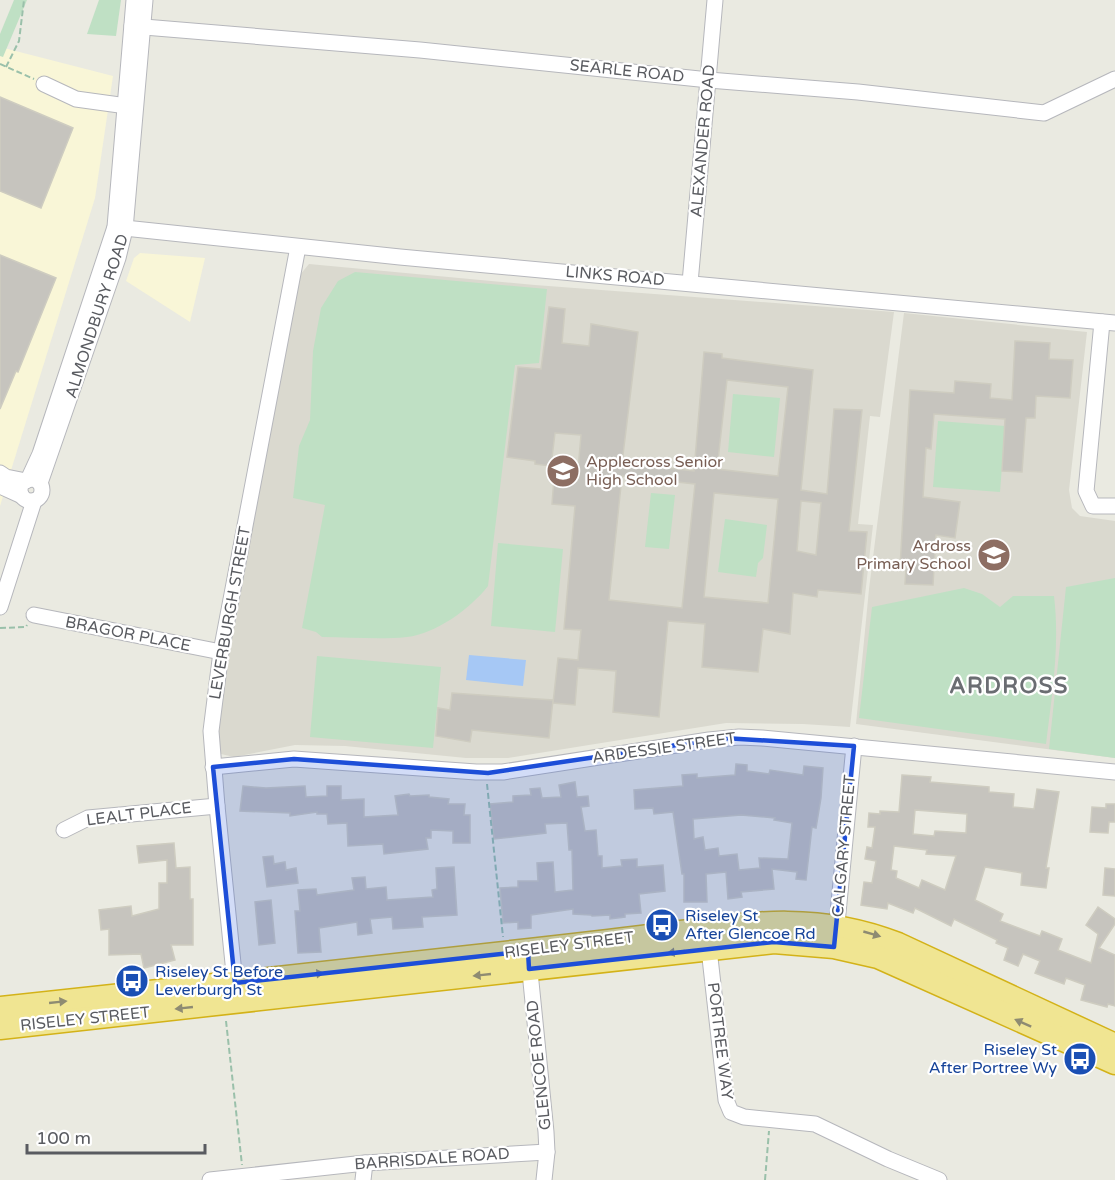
<svg xmlns="http://www.w3.org/2000/svg" width="1115" height="1180" viewBox="0 0 1115 1180" font-family="'Varela Round',sans-serif">
<rect width="100%" height="100%" fill="#eaeae1"/>
<g fill="#f9f6d7">
<polygon points="0,47 113,76 95,198 0,506"/>
<polygon points="140,253 205,258 190,322 126,281 134,258"/>
</g>
<g fill="#dad9cf">
<polygon points="309,264 535,285 894,312 880,417 870,416 858,524 873,525 850,727 803,724 726,723 508,758 466,758 345,746 295,745 234,757 221,754 215,745 211,731 278,394 299,276"/>
<polygon points="904,313 1087,332 1069,490 1072,508 1080,516 1115,521 1115,758 856,724 869,589"/>
</g>
<g fill="#bfe0c4">
<polygon points="14,0 27,0 3,57 0,56 0,34"/>
<polygon points="99,0 121,0 116,36 87,34"/>
<path d="M355,272L547,289L539,363L515,365L488,586C471,608 436,634 407,637C379,640 350,637 322,637L316,632L302,628L325,505L293,498L299,446L310,420L313,351L321,308L338,281Z"/>
<polygon points="733,394 780,398 774,457 728,452"/>
<polygon points="938,421 1005,426 1000,492 933,487"/>
<polygon points="651,493 675,495 669,549 645,547"/>
<polygon points="725,519 767,525 763,558 758,563 756,577 718,572"/>
<polygon points="498,543 563,549 555,632 491,626"/>
<polygon points="1115,578 1115,758 1049,749 1066,587"/>
<path d="M964,588L982,594L1000,607L1013,596H1054C1060,645 1052,695 1046,744L859,718L872,607Z"/>
<polygon points="317,656 441,667 433,748 310,737"/>
</g>
<polygon fill="#a6c8f5" points="469,655 526,660 523,686 466,680"/>
<g fill="#c6c4be" stroke="#ceccc0" stroke-width="1.5" fill-rule="evenodd">
<polygon points="0,97 73,128 41,208 0,191"/>
<polygon points="0,255 56,278 18,372 16,371 0,409"/>
<path d="M549,307L565,309L562,343L589,346L591,324L638,332L622,463L694,471L704,352L722,354V358L813,370L801,490L827,494L834,409L862,410L849,531L867,532L861,594L818,590L817,597L793,593L790,634L763,629L758,672L702,667L705,624L668,621L659,717L613,712L616,671L578,668L575,705L553,703L558,658L578,660L581,630L564,629L575,506L552,504L554,478L577,481L581,435L555,433L551,466L535,464V461L507,457L518,367L541,369ZM727,380L788,387L778,476L717,469ZM622,476L695,484L682,608L609,600ZM714,493L778,499L768,603L704,597ZM801,501L821,503L816,555L797,551Z"/>
<polygon points="1015,341 1050,343 1049,359 1073,360 1070,398 1036,396 1035,418 1026,418 1022,472 1002,471 1005,419 934,414 931,449 926,448 923,497 960,502 955,538 936,535 933,585 905,584 906,568 900,568 910,390 954,393 955,381 991,384 990,398 1012,400"/>
<polygon points="452,693 553,700 549,738 472,730 470,742 436,736 438,708 450,710"/>
<path d="M736,764L747,765V771L769,774L770,770L803,775L804,766L823,768L821,798L816,828L812,827L806,880L796,879L797,872L772,869L774,889L741,892L742,897L728,899L726,872L706,874L707,902H684V874H682L673,812L654,814L653,808L635,809L634,790L683,786L682,775L697,774V778L735,775ZM741,815L775,818L774,820L792,823L788,859L759,858L760,868L739,870L737,854L719,856L718,848L705,850L703,837L694,839L693,819Z"/>
<path d="M902,775L931,777L930,782L989,787V792L1014,794L1013,807L1034,809L1037,789L1059,792L1046,868H1049L1046,888L1021,885L1022,873L985,867L975,900L1003,914L1000,921L1040,936L1042,931L1062,939L1058,950L1091,963L1098,934L1086,925L1098,907L1115,919V924L1099,948L1115,955V1006L1108,1004L1107,1007L1081,1000L1085,985L1066,978L1064,984L1035,973L1040,961L1023,954L1018,966L1004,960L1008,948L996,943L997,940L954,919L951,926L915,908L913,913L888,903L887,909L861,905L864,882L872,883L876,861L865,859L867,847L872,848L875,827H868L869,813L880,814V811L899,812ZM915,810L967,814L966,833L935,831L934,836L913,834ZM894,846L927,850L926,854L956,856L945,890L922,880L919,888L896,878L897,871L891,870Z"/>
<polygon points="575,782 577,797 588,796 589,806 581,807 585,831 596,830 598,856 602,856 602,868 622,866 621,860 637,859 637,867 663,865 665,891 639,894 641,913 625,914 625,917 610,919 610,915 592,916 591,915 573,914 573,909 531,915 531,928 518,929 518,922 503,923 500,888 518,887 518,881 538,881 537,863 553,862 555,892 573,890 572,850 569,850 567,823 545,824 546,833 494,839 490,804 513,802 513,796 531,795 530,789 540,788 542,798 561,797 559,785"/>
<polygon points="243,786 266,788 305,786 306,797 327,796 327,786 341,786 341,800 364,799 364,817 398,815 395,796 409,794 410,796 429,795 429,797 449,799 448,804 465,804 464,815 470,815 470,843 453,843 453,831 431,830 431,838 426,838 428,849 384,854 383,844 348,846 347,823 328,824 327,814 317,814 317,812 290,816 290,813 240,811"/>
<polygon points="1106,804 1115,804 1115,822 1109,822 1108,833 1090,832 1092,807 1106,808"/>
<polygon points="174,843 176,868 190,867 190,899 193,899 193,945 171,945 175,960 144,968 141,954 109,955 109,929 101,930 99,910 131,906 132,916 159,909 159,883 167,883 167,860 139,863 137,846"/>
<polygon points="273,856 274,864 285,862 286,870 296,868 298,883 267,887 263,857"/>
<polygon points="454,867 457,915 422,917 423,927 393,929 392,917 370,919 372,933 358,935 357,922 319,928 321,952 298,953 295,911 300,911 298,890 316,889 317,895 354,890 352,878 365,877 366,889 386,887 387,900 433,897 432,890 437,889 436,868"/>
<polygon points="1105,868 1115,869 1115,896 1103,895"/>
<polygon points="271,900 275,943 259,945 255,902"/>
</g>
<g fill="none" stroke-linecap="round" stroke-linejoin="round">
<g stroke="#b6b7bc" stroke-width="17">
<g id="minor">
<polyline points="132,26 420,50 709,80 858,92 1044,113 1115,79"/>
<polyline points="44,84 76,99 134,107"/>
<polyline points="115,227 400,257 1115,323"/>
<polyline points="690,283 715,0"/>
<polyline points="1102,322 1086,491 1093,506 1115,506"/>
<polyline points="0,473 6,477 26,481"/>
<circle cx="31" cy="490" r="11"/>
<polyline points="28,480 40,454 115,227 134,0"/>
<polyline points="40,483 118,258 125,229 145,0"/>
<polyline points="0,486 22,496"/>
<polyline points="0,607 34,501"/>
<polyline points="34,615 221,652"/>
<polyline points="213,767 294,759 476,772 503,772 709,740 739,737 762,738 1115,772"/>
<polyline points="64,830 88,818 217,806"/>
<polyline points="836,934 854,746"/>
<polyline points="708,940 726,1100 731,1112 744,1117 815,1124 888,1159 939,1180"/>
<polyline points="529,962 546,1132 547,1152 544,1180"/>
<polyline points="235,983 217,806 211,731 221,652 298,247"/>
<polyline points="210,1180 365,1163 547,1152"/>
<polyline points="363,1180 365,1163"/>
</g>
</g>
<g stroke="#d3b218" stroke-width="25">
<g id="highway">
<path d="M0,1008C177,989 353,970 530,950C575,945 620,940 665,934C749,923 817,912 898,944L1115,1045"/>
<polyline points="0,1028 774,942 834,947 878,957 1115,1063"/>
</g>
</g>
<g stroke="#9ac0aa" stroke-width="2" stroke-dasharray="6 3" stroke-linecap="butt">
<polyline points="0,64 34,79"/>
<polyline points="6,67 19,41 24,0"/>
<polyline points="0,628 26,627 27,625"/>
<polyline points="487,784 503,937"/>
<polyline points="226,1021 242,1165"/>
<polyline points="765,1180 769,1131"/>
</g>
<use href="#minor" stroke="#fff" stroke-width="15"/>
<use href="#highway" stroke="#f0e592" stroke-width="22"/>
</g>
<defs><path id="oneway-solid" d="M-6-.8H1V-3.2L6.5 0L1 3.2V.8H-6Z" transform="scale(1.5)"/></defs>
<g fill="#8e8b72">
<use href="#oneway-solid" transform="translate(872 934) rotate(16)"/>
<use href="#oneway-solid" transform="translate(676 952) rotate(173)"/>
<use href="#oneway-solid" transform="translate(315 974) rotate(-6)"/>
<use href="#oneway-solid" transform="translate(482 975) rotate(174)"/>
<use href="#oneway-solid" transform="translate(58 1002) rotate(-6)"/>
<use href="#oneway-solid" transform="translate(184 1008) rotate(174)"/>
<use href="#oneway-solid" transform="translate(1023 1023) rotate(-156)"/>
</g>
<path fill="#1d4ed8" fill-opacity="0.2" stroke="#1d4ed8" stroke-width="4.5" stroke-linejoin="round" d="M724,738L854,746L834,947L774,942L529,969L528,951L235,983L213,767L294,759L488,773Z"/>
<defs>
<g id="school-disc" transform="scale(1.725)"><circle r="9.5" fill="#8d6e63" stroke="#fff"/><path d="M0-5L7-2L0 1L-7-2ZM-4 1L0 2.5L4 1V4Q0 6-4 4Z" fill="#fff"/></g>
<g id="bus-disc" transform="scale(1.725)"><circle r="9.5" fill="#1a4fb4" stroke="#fff"/><path d="M-5-6H5V4H4V6H2V4H-2V6H-4V4H-5ZM-3.5-4V0h7V-4ZM-3.5 1.2v1.5H-2V1.2ZM2 1.2v1.5H3.5V1.2Z" fill="#fff"/></g>
</defs>
<g fill-rule="evenodd">
<use href="#school-disc" x="563" y="471"/>
<use href="#school-disc" x="994" y="555"/>
<use href="#bus-disc" x="662" y="925"/>
<use href="#bus-disc" x="132" y="981"/>
<use href="#bus-disc" x="1080" y="1059"/>
</g>
<g text-anchor="middle" dominant-baseline="central" stroke-width="4.5" stroke-linejoin="round" paint-order="stroke">
<g font-size="16" fill="#595b60" stroke="#fff">
<text transform="translate(627 71) rotate(6)">SEARLE ROAD</text>
<text transform="translate(703 141) rotate(-85)">ALEXANDER ROAD</text>
<text transform="translate(615 276) rotate(5)">LINKS ROAD</text>
<text transform="translate(97 316) rotate(-72)">ALMONDBURY ROAD</text>
<text transform="translate(230 613) rotate(-80)">LEVERBURGH STREET</text>
<text transform="translate(128 634) rotate(11)">BRAGOR PLACE</text>
<text transform="translate(664 748) rotate(-8)">ARDESSIE STREET</text>
<text transform="translate(139 814) rotate(-7)">LEALT PLACE</text>
<text transform="translate(844 846) rotate(-85)">CALGARY STREET</text>
<text transform="translate(569 945) rotate(-7)">RISELEY STREET</text>
<text transform="translate(85 1019) rotate(-6)">RISELEY STREET</text>
<text transform="translate(720 1041) rotate(83)">PORTREE WAY</text>
<text transform="translate(539 1065) rotate(-96)">GLENCOE ROAD</text>
<text transform="translate(432 1159) rotate(-4)">BARRISDALE ROAD</text>
</g>
<g font-size="16" fill="#785e54" stroke="#fff" text-anchor="start">
<text x="586" y="462">Applecross Senior<tspan x="586" dy="18">High School</tspan></text>
<text x="971" y="546" text-anchor="end">Ardross<tspan x="971" dy="18">Primary School</tspan></text>
</g>
<g font-size="16" fill="#164399" stroke="#fff" text-anchor="start">
<text x="685" y="916">Riseley St<tspan x="685" dy="18">After Glencoe Rd</tspan></text>
<text x="155" y="972">Riseley St Before<tspan x="155" dy="18">Leverburgh St</tspan></text>
<text x="1057" y="1050" text-anchor="end">Riseley St<tspan x="1057" dy="18">After Portree Wy</tspan></text>
</g>
<g font-size="22" font-weight="bold" letter-spacing="1.5" fill="#6a6d72" stroke="#fff">
<text x="1009" y="686">ARDROSS</text>
</g>
</g>
<path d="M27 1144v9h178v-9" fill="none" stroke="#595b60" stroke-width="3"/>
<text x="36" y="1144" font-size="18" fill="#595b60" stroke="#ffffff" stroke-width="4.5" paint-order="stroke">100 m</text>
</svg>
